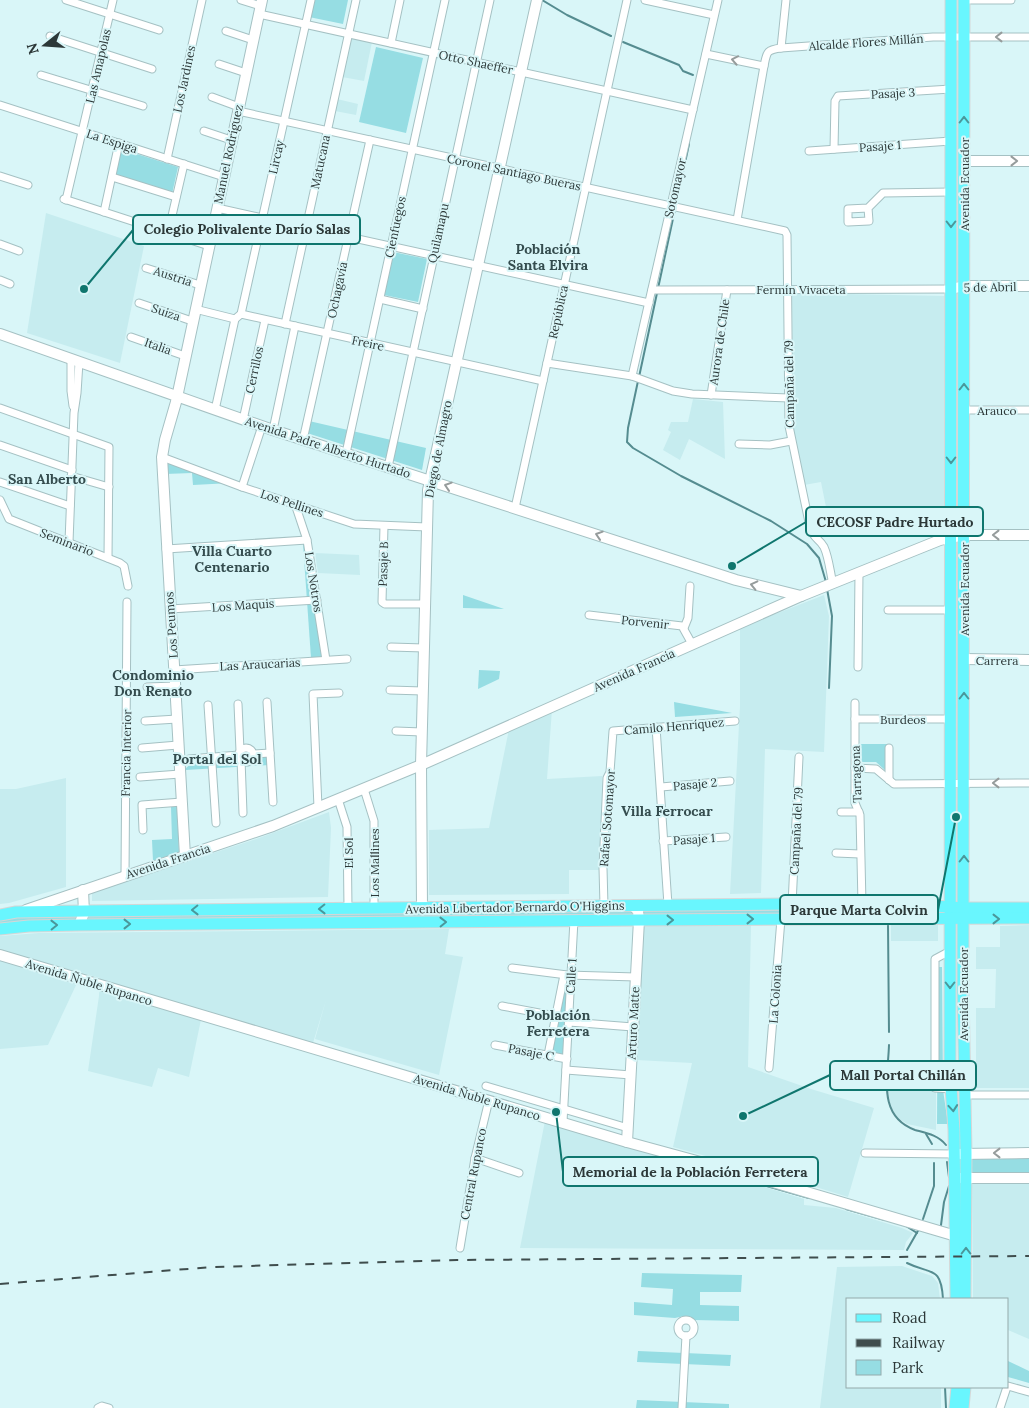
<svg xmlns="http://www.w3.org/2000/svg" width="1029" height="1408" viewBox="0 0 1029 1408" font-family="Lora,serif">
<rect width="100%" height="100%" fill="#d9f6f8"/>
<g fill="#c6ecef">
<polygon points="350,37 372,42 364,81 342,77"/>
<polygon points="337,99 358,104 356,115 335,111"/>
<polygon points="46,213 144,246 120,363 27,333"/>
<polygon points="792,293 945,296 944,506 826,507 821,482 804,485 794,435"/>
<polygon points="693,399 723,402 725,459 689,439 680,460 663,450 671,432 668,430 671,422 688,422"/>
<polygon points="315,553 359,555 360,575 318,573"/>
<polygon points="824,595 829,616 824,752 765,749 761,893 730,894 740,706 740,628"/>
<polygon points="552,709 547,779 602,776 601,870 569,870 569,894 429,895 429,830 489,828 509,729"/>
<polygon points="66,778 66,887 9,903 0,904 0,789 16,789"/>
<polygon points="329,812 331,828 328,897 92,901 92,893 259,838"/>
<polygon points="938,920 938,941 891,941 891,921"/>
<polygon points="751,925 748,1067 811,1089 874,1108 848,1197 790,1179 673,1147 692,1063 637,1060 643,926"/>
<polygon points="1029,925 1029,1088 976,1088 976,1008 995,1008 996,969 976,969 976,947 1000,947 1000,926"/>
<polygon points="449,929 445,954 463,957 439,1075 315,1039 326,1000 313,1043 203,1010 189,1077 158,1068 152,1087 88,1071 99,996 100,978 0,950 0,936 39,933"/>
<polygon points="0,958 77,983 48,1045 0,1049"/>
<polygon points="889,1089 936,1091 936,1130 907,1124 901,1120 895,1115 889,1101"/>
<polygon points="545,1121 804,1199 804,1205 836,1208 902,1228 913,1233 906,1242 904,1250 520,1248"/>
<polygon points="972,1181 1029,1182 1029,1339 1008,1330 1008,1299 973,1299"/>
<polygon points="902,1266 932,1276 938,1283 940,1299 848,1299 848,1387 941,1387 941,1408 820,1408 837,1267"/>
</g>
<g fill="#96dde3">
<polygon points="313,0 348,0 343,24 309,17"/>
<polygon points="376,47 423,58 406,133 359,122"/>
<polygon points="121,149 178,167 172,194 115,175"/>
<polygon points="393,252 427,259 418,302 384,295"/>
<polygon points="309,421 426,448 422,470 307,433"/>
<polygon points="164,460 231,483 193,485 192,473 165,474"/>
<polygon points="303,544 305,544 324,657 311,658"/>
<polygon points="463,595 504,609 463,608"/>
<polygon points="479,670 500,671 499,679 478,689"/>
<polygon points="674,702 732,713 675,717"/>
<polygon points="860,744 887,744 886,771 876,762 860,762"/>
<polygon points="256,756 268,756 269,765 186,770 186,768 192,763 235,760 239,763 250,764"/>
<polygon points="171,807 177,807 179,852 153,861 152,840 172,839"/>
<polygon points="813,908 892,908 934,910 935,914 631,914 81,919 0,924 0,918 17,916 704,909 714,911 794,910"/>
<polygon points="938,967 942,967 943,1090 948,1124 937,1124"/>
<polygon points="564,979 568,979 563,1055 550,1053"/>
<polygon points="970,1155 1029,1155 1029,1175 971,1175"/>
<polygon points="642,1273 742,1275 741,1292 700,1292 700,1305 739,1306 739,1321 694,1320 688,1317 684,1316 675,1318 634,1315 634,1302 672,1305 673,1289 641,1287"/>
<polygon points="638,1351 731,1355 730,1366 637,1362"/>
<polygon points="1008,1361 1029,1371 1029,1383 1008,1377"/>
<polygon points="637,1400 729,1404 729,1408 636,1408"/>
</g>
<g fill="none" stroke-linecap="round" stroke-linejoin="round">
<g stroke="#558c90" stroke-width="2">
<polyline points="542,0 567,15 611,36"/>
<polyline points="623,42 679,65 683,71 693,75"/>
<polyline points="639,377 689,144"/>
<polyline points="638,381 628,428 627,442 633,448 681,476 771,521 807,544 819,558 826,582"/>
<polyline points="827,589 832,616 829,688"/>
<polyline points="888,925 889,1032"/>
<path d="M889,1045C888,1077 877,1116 915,1130C926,1133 938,1135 946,1145"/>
<polyline points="926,1134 932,1144"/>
<polyline points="947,1162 949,1177"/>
<polyline points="728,1175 809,1198"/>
<polyline points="846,1209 885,1220"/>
<polyline points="923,1219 934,1186 934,1163"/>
<polyline points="941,1225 944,1202 949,1186"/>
<polyline points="906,1226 917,1233"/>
<polyline points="907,1250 919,1229"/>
<path d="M907,1263C931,1275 941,1265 943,1299"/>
<polyline points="945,1387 946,1408"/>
</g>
<g stroke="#a5c1c3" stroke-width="9">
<g id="street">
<polyline points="66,0 159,30"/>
<polyline points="241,0 261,6"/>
<polyline points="645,0 714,15"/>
<polyline points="964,0 1011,0"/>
<polyline points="259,14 693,110"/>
<polyline points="226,31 253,40"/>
<polyline points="50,36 152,69"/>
<polyline points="391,43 400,0"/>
<polyline points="781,48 786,0"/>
<polyline points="706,54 764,66"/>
<polyline points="219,64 246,73"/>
<polyline points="41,75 143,106"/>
<polyline points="212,97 239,107"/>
<polyline points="0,105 224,177"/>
<path d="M238,111L785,231L787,235L789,426L810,527C813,539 819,538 824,547C829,558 830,572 833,584"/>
<polyline points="204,131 231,140"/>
<polyline points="834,149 835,101 838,96 951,89"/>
<polyline points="809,151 951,141"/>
<polyline points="167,159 202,0"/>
<polyline points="0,176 28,185"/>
<polyline points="112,177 176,197"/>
<polyline points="64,199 209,246"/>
<polyline points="66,200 113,0"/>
<polyline points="217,208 649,303"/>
<polyline points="868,208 869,221 848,222 848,209 868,208 883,193 951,192"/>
<polyline points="104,212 119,143"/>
<path d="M737,220L764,66C767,52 766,50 781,48L933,37H1029"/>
<polyline points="168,233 184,164"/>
<polyline points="0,244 19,251"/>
<polyline points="146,268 200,285"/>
<polyline points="0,280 10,284"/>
<polyline points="652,290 951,289"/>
<polyline points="380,299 423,309"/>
<polyline points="139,303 192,321"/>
<polyline points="195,309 235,319 241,314 543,381"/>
<polyline points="241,314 311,0"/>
<polyline points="285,324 356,0"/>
<polyline points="131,337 185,356"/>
<polyline points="71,359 71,391 73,406"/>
<polyline points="547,363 632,376 673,391 692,394 789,398"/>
<polyline points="632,376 718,0"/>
<polyline points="711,395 727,290"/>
<polyline points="0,408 109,447 108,558"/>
<polyline points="215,410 235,319"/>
<polyline points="964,410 1029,410"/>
<polyline points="243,420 265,320"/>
<polyline points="273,430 295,326"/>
<polyline points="303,440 370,140"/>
<polyline points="739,444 770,445 791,441"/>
<polyline points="0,445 72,470"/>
<polyline points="346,453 445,0"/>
<polyline points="162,457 242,487 354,524 427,527"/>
<polyline points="388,467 490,0"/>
<polyline points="71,476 109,487"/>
<polyline points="0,482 70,506"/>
<polyline points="242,487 262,426"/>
<polyline points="0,500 9,519 120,563 124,566 128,586"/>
<polyline points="295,504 307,540 326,660"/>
<polyline points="515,508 627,0"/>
<polyline points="384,526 382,602 385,604 425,604"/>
<polyline points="69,542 74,413 77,393 79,362"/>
<polyline points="166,549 307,540"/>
<polyline points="170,609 317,600"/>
<polyline points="888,610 951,610"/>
<polyline points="589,615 682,626 692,644"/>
<polyline points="684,628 688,618 690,586"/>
<polyline points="391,647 424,648"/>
<polyline points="858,667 859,573"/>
<polyline points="174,670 347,659"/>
<polyline points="147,687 175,686"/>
<polyline points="390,690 423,691"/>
<polyline points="267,702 273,802"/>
<polyline points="855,703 855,803 860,815 862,904"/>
<polyline points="238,704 240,751"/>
<polyline points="208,705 216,823"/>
<polyline points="855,719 951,719"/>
<polyline points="145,721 177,719"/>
<polyline points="656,727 668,905"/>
<polyline points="396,731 422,732"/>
<polyline points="142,748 178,745"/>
<circle cx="246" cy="755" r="7"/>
<polyline points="253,754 270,753"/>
<polyline points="189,759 239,755"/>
<polyline points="241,759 243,813"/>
<polyline points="855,768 876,769 894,784 1029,783"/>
<polyline points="140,777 180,774"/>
<polyline points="889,780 889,748"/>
<polyline points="661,787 730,781"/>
<polyline points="364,789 374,821 374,908"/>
<polyline points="338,799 347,827 348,908"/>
<polyline points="318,807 313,694 339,693"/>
<polyline points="841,812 859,812"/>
<polyline points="143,830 142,805 182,802"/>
<polyline points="663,841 726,837"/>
<polyline points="836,853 860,854"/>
<polyline points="125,875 127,602"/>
<polyline points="792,905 799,757"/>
<polyline points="604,906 603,868 607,778 610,772 613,731 735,721"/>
<polyline points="950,951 935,959 935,1088 951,1089"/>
<polyline points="512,968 567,975 636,977"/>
<polyline points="502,1006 555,1016"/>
<polyline points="569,1022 633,1027"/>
<polyline points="495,1045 567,1059"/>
<polyline points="548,1055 564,975"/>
<polyline points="769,1068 781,919"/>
<polyline points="566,1070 631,1075"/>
<polyline points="486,1086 628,1128"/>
<polyline points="964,1095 1029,1095"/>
<polyline points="563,1122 574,920"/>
<polyline points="865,1153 955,1154"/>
<polyline points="475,1158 519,1173"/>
<polyline points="460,1248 475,1158 489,1100"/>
<circle cx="686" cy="1328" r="8"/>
<polyline points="1008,1386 1029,1392"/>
<polyline points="98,1408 102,1406 109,1408"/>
<polyline points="682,1408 686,1336"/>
<polyline points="1000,1408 1007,1387"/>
</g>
</g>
<g stroke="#a5c1c3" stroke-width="12">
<g id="secondary">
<polyline points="964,161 1029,161"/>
<polyline points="951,289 964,286 1029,286"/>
<polyline points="0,334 273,430 736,580 801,596"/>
<polyline points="964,659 1029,660"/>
<polyline points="185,856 162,457 165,440 176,402 262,0"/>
<polyline points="422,908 421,765 428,490 537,0"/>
<polyline points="26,910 273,826 421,765 801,596 940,540 964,535 1029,535"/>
<polyline points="79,925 84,913 83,890"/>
<polyline points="0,955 627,1142 759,1178 956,1236"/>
<polyline points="627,1142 639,920 638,911 633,906"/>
<polyline points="960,1154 1029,1153"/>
<polyline points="959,1178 1029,1178"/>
</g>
</g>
<g stroke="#d5d7d7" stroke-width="13">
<g id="primary">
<polyline points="951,0 950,1073 954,1130 956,1299"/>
<polyline points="964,0 963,989 966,1153 965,1299"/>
<polyline points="0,915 16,912 84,911 892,903 963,908 1029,908"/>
<polyline points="0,929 29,926 79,925 639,920 1029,918"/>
<polyline points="955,1407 957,1387"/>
<polyline points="963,1408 965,1387"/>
</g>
</g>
<use href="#street" stroke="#fff" stroke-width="7"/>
<use href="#secondary" stroke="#fff" stroke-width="10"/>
<use href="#primary" stroke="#69f6fe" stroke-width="11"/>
<polyline stroke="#3f4d4d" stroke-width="2" stroke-dasharray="9 9" stroke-linecap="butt" points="0,1284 212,1267 457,1260 1029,1256"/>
</g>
<defs><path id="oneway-chevron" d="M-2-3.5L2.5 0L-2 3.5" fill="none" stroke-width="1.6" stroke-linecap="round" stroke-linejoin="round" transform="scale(1.25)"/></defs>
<g stroke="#969c9c">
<use href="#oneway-chevron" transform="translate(999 37) rotate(180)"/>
<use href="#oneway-chevron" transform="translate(735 60) rotate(-169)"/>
<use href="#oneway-chevron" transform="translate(1014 161)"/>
<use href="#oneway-chevron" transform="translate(448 486) rotate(-162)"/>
<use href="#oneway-chevron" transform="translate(599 535) rotate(-162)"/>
<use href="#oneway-chevron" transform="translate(996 535) rotate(180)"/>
<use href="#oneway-chevron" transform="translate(754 585) rotate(-167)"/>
<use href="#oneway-chevron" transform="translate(996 783) rotate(180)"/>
<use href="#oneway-chevron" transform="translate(997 1153) rotate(180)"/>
</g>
<g stroke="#4a979b">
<use href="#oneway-chevron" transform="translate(964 120) rotate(-90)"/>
<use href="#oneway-chevron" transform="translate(951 224) rotate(90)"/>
<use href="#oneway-chevron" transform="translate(964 387) rotate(-90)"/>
<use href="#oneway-chevron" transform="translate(951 460) rotate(90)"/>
<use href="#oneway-chevron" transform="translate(964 696) rotate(-90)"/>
<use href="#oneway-chevron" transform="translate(964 859) rotate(-90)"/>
<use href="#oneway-chevron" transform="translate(322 909) rotate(179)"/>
<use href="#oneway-chevron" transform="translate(195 910) rotate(179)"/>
<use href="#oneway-chevron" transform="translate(750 919)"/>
<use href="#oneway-chevron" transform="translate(996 919)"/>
<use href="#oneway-chevron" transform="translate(670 920)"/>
<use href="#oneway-chevron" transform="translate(443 922) rotate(-1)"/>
<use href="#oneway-chevron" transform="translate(127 924)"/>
<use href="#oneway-chevron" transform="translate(54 925) rotate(-1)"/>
<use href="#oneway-chevron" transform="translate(950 985) rotate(90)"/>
<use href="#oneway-chevron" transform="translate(953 1108) rotate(85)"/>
<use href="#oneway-chevron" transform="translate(966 1251) rotate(-90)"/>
</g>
<g text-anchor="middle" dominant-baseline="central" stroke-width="4" stroke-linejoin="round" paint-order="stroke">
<g font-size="12" fill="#2c3838" stroke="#d9f6f8">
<text transform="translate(866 42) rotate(-4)">Alcalde Flores Millán</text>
<text transform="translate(476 62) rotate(12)">Otto Shaeffer</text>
<text transform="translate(98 66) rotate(-77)">Las Amapolas</text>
<text transform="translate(184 79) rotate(-78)">Los Jardines</text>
<text transform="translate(893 93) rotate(-3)">Pasaje 3</text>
<text transform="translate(112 141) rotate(18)">La Espiga</text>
<text transform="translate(880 146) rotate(-4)">Pasaje 1</text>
<text transform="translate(228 154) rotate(-78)">Manuel Rodríguez</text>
<text transform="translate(276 157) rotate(-78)">Lircay</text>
<text transform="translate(320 162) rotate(-78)">Matucana</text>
<text transform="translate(514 172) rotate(12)">Coronel Santiago Bueras</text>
<text transform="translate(964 184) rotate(-90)">Avenida Ecuador</text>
<text transform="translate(675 188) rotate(-77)">Sotomayor</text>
<text transform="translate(395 227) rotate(-78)">Cienfuegos</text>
<text transform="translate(438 233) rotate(-78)">Quilamapu</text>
<text transform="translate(173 276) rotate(18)">Austria</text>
<text transform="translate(990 287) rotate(-1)">5 de Abril</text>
<text x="801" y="289">Fermín Vivaceta</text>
<text transform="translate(337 290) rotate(-78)">Ochagavía</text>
<text transform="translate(166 312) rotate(19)">Suiza</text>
<text transform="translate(558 312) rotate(-78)">República</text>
<text transform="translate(719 342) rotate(-82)">Aurora de Chile</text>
<text transform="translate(368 343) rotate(12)">Freire</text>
<text transform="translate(158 346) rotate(19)">Italia</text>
<text transform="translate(254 370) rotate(-78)">Cerrillos</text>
<text transform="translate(789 384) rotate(-91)">Campaña del 79</text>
<text x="997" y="410">Arauco</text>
<text transform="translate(328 447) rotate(18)">Avenida Padre Alberto Hurtado</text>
<text transform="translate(438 449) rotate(-79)">Diego de Almagro</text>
<text transform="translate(292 503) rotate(18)">Los Pellines</text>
<text transform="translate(67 542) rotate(21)">Seminario</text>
<text transform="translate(383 564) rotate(-88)">Pasaje B</text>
<text transform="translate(314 582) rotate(81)">Los Notros</text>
<text transform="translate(964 589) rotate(-90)">Avenida Ecuador</text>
<text transform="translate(243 605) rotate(-4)">Los Maquis</text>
<text transform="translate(645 622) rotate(6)">Porvenir</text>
<text transform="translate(171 625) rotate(-94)">Los Peumos</text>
<text x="997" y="660">Carrera</text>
<text transform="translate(260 664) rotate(-3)">Las Araucarias</text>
<text transform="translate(634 670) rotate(-24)">Avenida Francia</text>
<text x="903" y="719">Burdeos</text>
<text transform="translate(674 726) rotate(-5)">Camilo Henríquez</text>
<text transform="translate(126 753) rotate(-89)">Francia Interior</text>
<text transform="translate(856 774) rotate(-92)">Tarragona</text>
<text transform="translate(695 784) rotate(-5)">Pasaje 2</text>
<text transform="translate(607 818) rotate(-86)">Rafael Sotomayor</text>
<text transform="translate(796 831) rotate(-87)">Campaña del 79</text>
<text transform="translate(694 839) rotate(-4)">Pasaje 1</text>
<text transform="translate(348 853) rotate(-90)">El Sol</text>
<text transform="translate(168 861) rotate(-18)">Avenida Francia</text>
<text transform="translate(374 863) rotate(-90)">Los Mallines</text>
<text transform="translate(515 907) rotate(-1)">Avenida Libertador Bernardo O'Higgins</text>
<text transform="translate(571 976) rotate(-87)">Calle 1</text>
<text transform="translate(89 982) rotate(17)">Avenida Ñuble Rupanco</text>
<text transform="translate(775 994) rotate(-86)">La Colonia</text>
<text transform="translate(963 994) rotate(-90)">Avenida Ecuador</text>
<text transform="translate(633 1023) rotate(-87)">Arturo Matte</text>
<text transform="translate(531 1052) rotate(11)">Pasaje C</text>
<text transform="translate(477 1097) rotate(17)">Avenida Ñuble Rupanco</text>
<text transform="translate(473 1174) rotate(-79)">Central Rupanco</text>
</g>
<g font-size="14" font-weight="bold" fill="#344c4e" stroke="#d9f6f8">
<text x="548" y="249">Población<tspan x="548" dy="16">Santa Elvira</tspan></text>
<text x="47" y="479">San Alberto</text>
<text x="232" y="551">Villa Cuarto<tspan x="232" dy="16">Centenario</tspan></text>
<text x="153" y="675">Condominio<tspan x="153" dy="16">Don Renato</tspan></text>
<text x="217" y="759">Portal del Sol</text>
<text x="667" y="811">Villa Ferrocar</text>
<text x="558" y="1015">Población<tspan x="558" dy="16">Ferretera</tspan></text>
</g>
</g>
<path fill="none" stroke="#0f766e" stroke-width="2" d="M84 289L133 230M732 566L806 522M956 817L938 910M743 1116L830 1075M556 1112L563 1172"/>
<g fill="#0f766e" stroke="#d9f6f8" stroke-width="2">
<circle cx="84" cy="289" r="5"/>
<circle cx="732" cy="566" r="5"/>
<circle cx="956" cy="817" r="5"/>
<circle cx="743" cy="1116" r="5"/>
<circle cx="556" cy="1112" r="5"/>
</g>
<g fill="#d9f6f8" stroke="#0f766e" stroke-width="2">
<rect x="133" y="215" width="227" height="29" rx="5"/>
<rect x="806" y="507" width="177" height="29" rx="5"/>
<rect x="780" y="895" width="158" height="29" rx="5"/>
<rect x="830" y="1061" width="146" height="29" rx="5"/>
<rect x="563" y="1157" width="255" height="29" rx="5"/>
</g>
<g font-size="14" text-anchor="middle" font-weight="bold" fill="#2c3838">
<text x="247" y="234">Colegio Polivalente Darío Salas</text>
<text x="895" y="527">CECOSF Padre Hurtado</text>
<text x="859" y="915">Parque Marta Colvin</text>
<text x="903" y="1080">Mall Portal Chillán</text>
<text x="690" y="1177">Memorial de la Población Ferretera</text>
</g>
<rect x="846" y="1298" width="162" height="90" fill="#d9f6f8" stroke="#94aaab"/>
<rect x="856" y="1314" width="25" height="8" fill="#69f6fe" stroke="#94aaab"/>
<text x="892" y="1323" font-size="15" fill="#2c3838">Road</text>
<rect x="856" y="1339" width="25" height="8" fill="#3f4d4d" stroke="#94aaab"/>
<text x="892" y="1348" font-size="15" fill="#2c3838">Railway</text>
<rect x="856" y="1360" width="25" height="15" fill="#96dde3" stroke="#94aaab"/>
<text x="892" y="1373" font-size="15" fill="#2c3838">Park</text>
<g transform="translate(45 45) rotate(253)" stroke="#d9f6f8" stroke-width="4" paint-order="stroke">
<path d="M0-4L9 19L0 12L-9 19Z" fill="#2c3838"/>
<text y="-8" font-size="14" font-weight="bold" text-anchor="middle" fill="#2c3838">N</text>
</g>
</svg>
